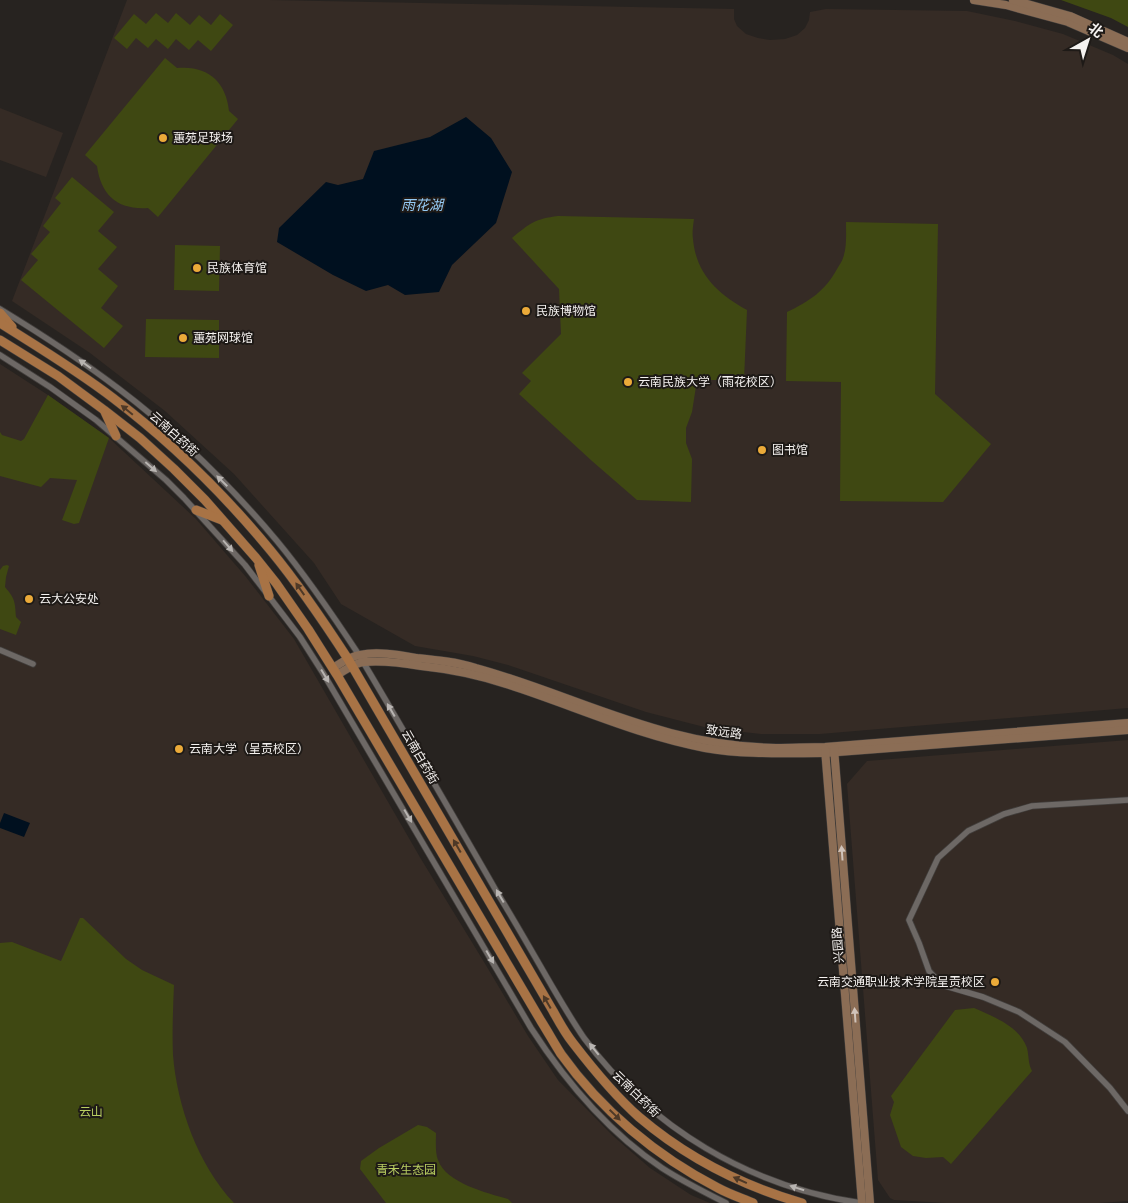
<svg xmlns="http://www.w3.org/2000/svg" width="1128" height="1203" viewBox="0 0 1128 1203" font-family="'Varela Round','Noto Sans SC',sans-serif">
<rect width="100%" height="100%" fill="#272320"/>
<g fill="#352b25">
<polygon points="127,0 270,0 734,9 734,19 737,26 746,34 758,38 770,40 785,39 797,35 805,28 809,20 810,12 826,9 967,11 1015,21 1063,34 1113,55 1128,64 1128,708 820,734 761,734 708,728 646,712 508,665 473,656 415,646 341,604 314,563 234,474 165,411 90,353 12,301"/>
<polygon points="0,108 63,133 46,177 0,160"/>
<polygon points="0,364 48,395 109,438 196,519 246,577 294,639 421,859 484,962 528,1036 558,1080 612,1135 650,1168 691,1195 710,1203 0,1203"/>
<polygon points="1128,740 1128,1201 1099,1203 946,1203 894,1200 890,1198 878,1180 847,784 867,761"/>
</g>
<g fill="#3f4812">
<polygon points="1061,0 1128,0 1128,27 1111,18"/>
<polygon points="156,13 168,23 176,13 190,25 199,15 211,25 220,14 233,25 211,51 198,40 189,50 176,39 168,49 156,39 148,48 136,38 127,49 114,38 134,14 146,24"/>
<path d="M165,58L177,68C207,65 226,81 229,111L238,119L158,217L148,208C117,210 101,195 97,166L85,155Z"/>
<polygon points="72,177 114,212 98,231 117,247 98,269 118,286 101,308 123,326 104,348 21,280 38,260 31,254 50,232 43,226 61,203 55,198"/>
<path d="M558,216L694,219C693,226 692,233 693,239C696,274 718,294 747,310L744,380H697L692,412L686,428V443L692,459L691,502L637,500L592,461L519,394L531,381L522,373L561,334L559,289L512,238C530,223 535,219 558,216Z"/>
<path d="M846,222L938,224L935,394L991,444L943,502L840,501L841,382L786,381L787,312C810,301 825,291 837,269C839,265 842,262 843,258C847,247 846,234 846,222Z"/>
<polygon points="175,245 220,246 219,291 174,290"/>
<polygon points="146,319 219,320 219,358 145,357"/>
<polygon points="48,395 109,438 79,523 74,524 62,520 77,480 50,478 41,487 0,476 0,432 2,435 21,441 24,439"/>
<path d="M7,565L9,566L6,577L5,587C15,599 15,601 16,617L21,622L16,635L0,629V570L3,566Z"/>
<path d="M80,918H83L126,959L142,970L174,985C173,1009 172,1032 173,1055C177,1106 198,1165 234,1203H0V943L12,942L61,961Z"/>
<path d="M974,1008C994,1017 1019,1026 1027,1048C1029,1056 1028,1064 1032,1071L951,1164L943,1157L926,1158L913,1156L901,1147L890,1115L894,1102L891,1096L955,1010Z"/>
<path d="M418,1125L427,1127L436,1133C436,1140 435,1153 438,1160C446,1183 487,1193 508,1199L512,1203H386L360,1169L361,1161L379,1148Z"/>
</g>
<g fill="#00101f">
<polygon points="466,117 491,138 512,172 496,223 452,265 439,292 405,295 388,285 366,291 333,275 277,242 279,228 326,182 338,185 363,179 374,151 430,137"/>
<polygon points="4,813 30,823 24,837 0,828 0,823"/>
</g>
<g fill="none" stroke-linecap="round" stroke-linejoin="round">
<g stroke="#423f3d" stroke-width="7">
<g id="street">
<path d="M0,309C41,334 81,360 119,389C177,433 230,485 277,541C306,576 334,617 359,655C406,734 452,814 498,894C517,925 535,957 553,988C563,1005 573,1022 584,1038C651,1128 750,1187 861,1203"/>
<path d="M0,355L50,387L96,420L166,480L184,498L245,565L300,637L323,673L531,1028C566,1082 608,1132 662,1168C682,1181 704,1192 726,1203"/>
<polyline points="0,650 33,664"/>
<polyline points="1128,800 1032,806 1004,814 968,831 938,858 909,920 919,943 929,971 942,985 983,997 1019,1012 1065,1042 1110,1088 1128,1111"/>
</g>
</g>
<g stroke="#423f3d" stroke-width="9">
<g id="secondary">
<polyline points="974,0 1006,5 1068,22 1128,48"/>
<polyline points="1013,0 1070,16 1128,42"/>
<path d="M333,668C341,663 350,656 360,655C377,651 399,655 417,658C437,660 457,662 476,668C542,686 605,716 671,733C705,742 740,747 776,748C792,748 808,747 825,747L1128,723"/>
<path d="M337,675C346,670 354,663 364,662C383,660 403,663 421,666C450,669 479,675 506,684C572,705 636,735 705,748C745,755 785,753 825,753L1128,730"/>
<polyline points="834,748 870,1203"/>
<polyline points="825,749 862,1203"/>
</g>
</g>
<g stroke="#423f3d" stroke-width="10">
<g id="primary">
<polyline points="0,313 12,327"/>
<path d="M0,323C38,347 78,371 113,398C171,442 225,495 271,551C299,585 324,622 348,659L553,1011C559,1022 565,1033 573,1043C593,1069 614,1095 639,1117C686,1157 743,1186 802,1203"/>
<path d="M0,340L58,376L104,410L140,438L174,469L205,500L256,558L276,583L308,629L337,675L541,1021C548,1032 554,1043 561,1054C601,1110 656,1156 718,1188C729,1194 741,1198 753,1203"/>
<polyline points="105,412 116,436"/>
<polyline points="196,510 222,520"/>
<polyline points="259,565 269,596"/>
</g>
</g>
<use href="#street" stroke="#6d6865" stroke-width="5.5"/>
<use href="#secondary" stroke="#8b6d55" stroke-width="8"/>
<use href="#primary" stroke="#a87345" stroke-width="9"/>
</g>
<defs><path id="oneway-solid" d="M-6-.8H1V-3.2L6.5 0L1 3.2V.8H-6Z" transform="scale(1.25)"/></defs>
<g fill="#b8b4b1">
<use href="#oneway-solid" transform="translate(85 364) rotate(-144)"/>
<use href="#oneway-solid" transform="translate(151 467) rotate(41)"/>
<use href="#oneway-solid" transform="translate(222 481) rotate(-135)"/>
<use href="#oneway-solid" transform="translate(228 546) rotate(49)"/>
<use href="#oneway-solid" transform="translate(325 676) rotate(59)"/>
<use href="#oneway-solid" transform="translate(391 710) rotate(-120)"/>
<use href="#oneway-solid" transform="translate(408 816) rotate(60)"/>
<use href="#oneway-solid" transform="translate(500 896) rotate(-120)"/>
<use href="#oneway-solid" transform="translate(490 957) rotate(60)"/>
<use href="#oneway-solid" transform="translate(594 1049) rotate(-129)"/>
<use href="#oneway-solid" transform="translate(797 1188) rotate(-162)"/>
</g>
<g fill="#4e3927">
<use href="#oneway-solid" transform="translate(127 410) rotate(-141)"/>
<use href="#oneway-solid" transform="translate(300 589) rotate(-125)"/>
<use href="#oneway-solid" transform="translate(457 846) rotate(-120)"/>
<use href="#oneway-solid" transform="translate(547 1002) rotate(-120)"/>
<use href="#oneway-solid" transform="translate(615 1115) rotate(44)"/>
<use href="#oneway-solid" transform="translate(740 1180) rotate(-156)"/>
</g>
<g fill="#d0c3ba">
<use href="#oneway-solid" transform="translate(842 853) rotate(-94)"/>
<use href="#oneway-solid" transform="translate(855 1015) rotate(-94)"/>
</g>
<g fill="#ebaa39" stroke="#1e1a17" stroke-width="2">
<circle cx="163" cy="138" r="5"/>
<circle cx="197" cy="268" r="5"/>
<circle cx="526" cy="311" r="5"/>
<circle cx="183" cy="338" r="5"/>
<circle cx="628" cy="382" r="5"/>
<circle cx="762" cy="450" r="5"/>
<circle cx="29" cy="599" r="5"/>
<circle cx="179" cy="749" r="5"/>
<circle cx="995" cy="982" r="5"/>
</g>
<g text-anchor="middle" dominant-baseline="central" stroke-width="4" stroke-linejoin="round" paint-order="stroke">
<g font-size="12" fill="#f5f2f0" stroke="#1e1a17" text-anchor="start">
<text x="173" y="138">蕙苑足球场</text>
<text x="207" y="268">民族体育馆</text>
<text x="536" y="311">民族博物馆</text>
<text x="193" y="338">蕙苑网球馆</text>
<text x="638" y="382">云南民族大学（雨花校区）</text>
<text x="772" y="450">图书馆</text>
<text x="39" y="599">云大公安处</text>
<text x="189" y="749">云南大学（呈贡校区）</text>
<text x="985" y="982" text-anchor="end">云南交通职业技术学院呈贡校区</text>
</g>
<g font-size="12" fill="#f5f2f0" stroke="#1e1a17">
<text transform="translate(174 434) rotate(42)">云南白药街</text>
<text transform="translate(724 732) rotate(8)">致远路</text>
<text transform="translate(420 757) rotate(60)">云南白药街</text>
<text transform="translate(838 945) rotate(-94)">兴园路</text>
<text transform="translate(636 1094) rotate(44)">云南白药街</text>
</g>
<g font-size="12" fill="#b9ce61" stroke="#1e1a17">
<text x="91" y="1112">云山</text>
<text x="406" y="1170">青禾生态园</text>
</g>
<g font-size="14" font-style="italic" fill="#95cbf5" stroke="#1e1a17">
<text x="422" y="205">雨花湖</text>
</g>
</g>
<g transform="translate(1088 40) rotate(39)" stroke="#1e1a17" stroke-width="4" paint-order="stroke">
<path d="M0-4L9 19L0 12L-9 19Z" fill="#f5f2f0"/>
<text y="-8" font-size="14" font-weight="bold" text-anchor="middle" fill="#f5f2f0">北</text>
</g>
</svg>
